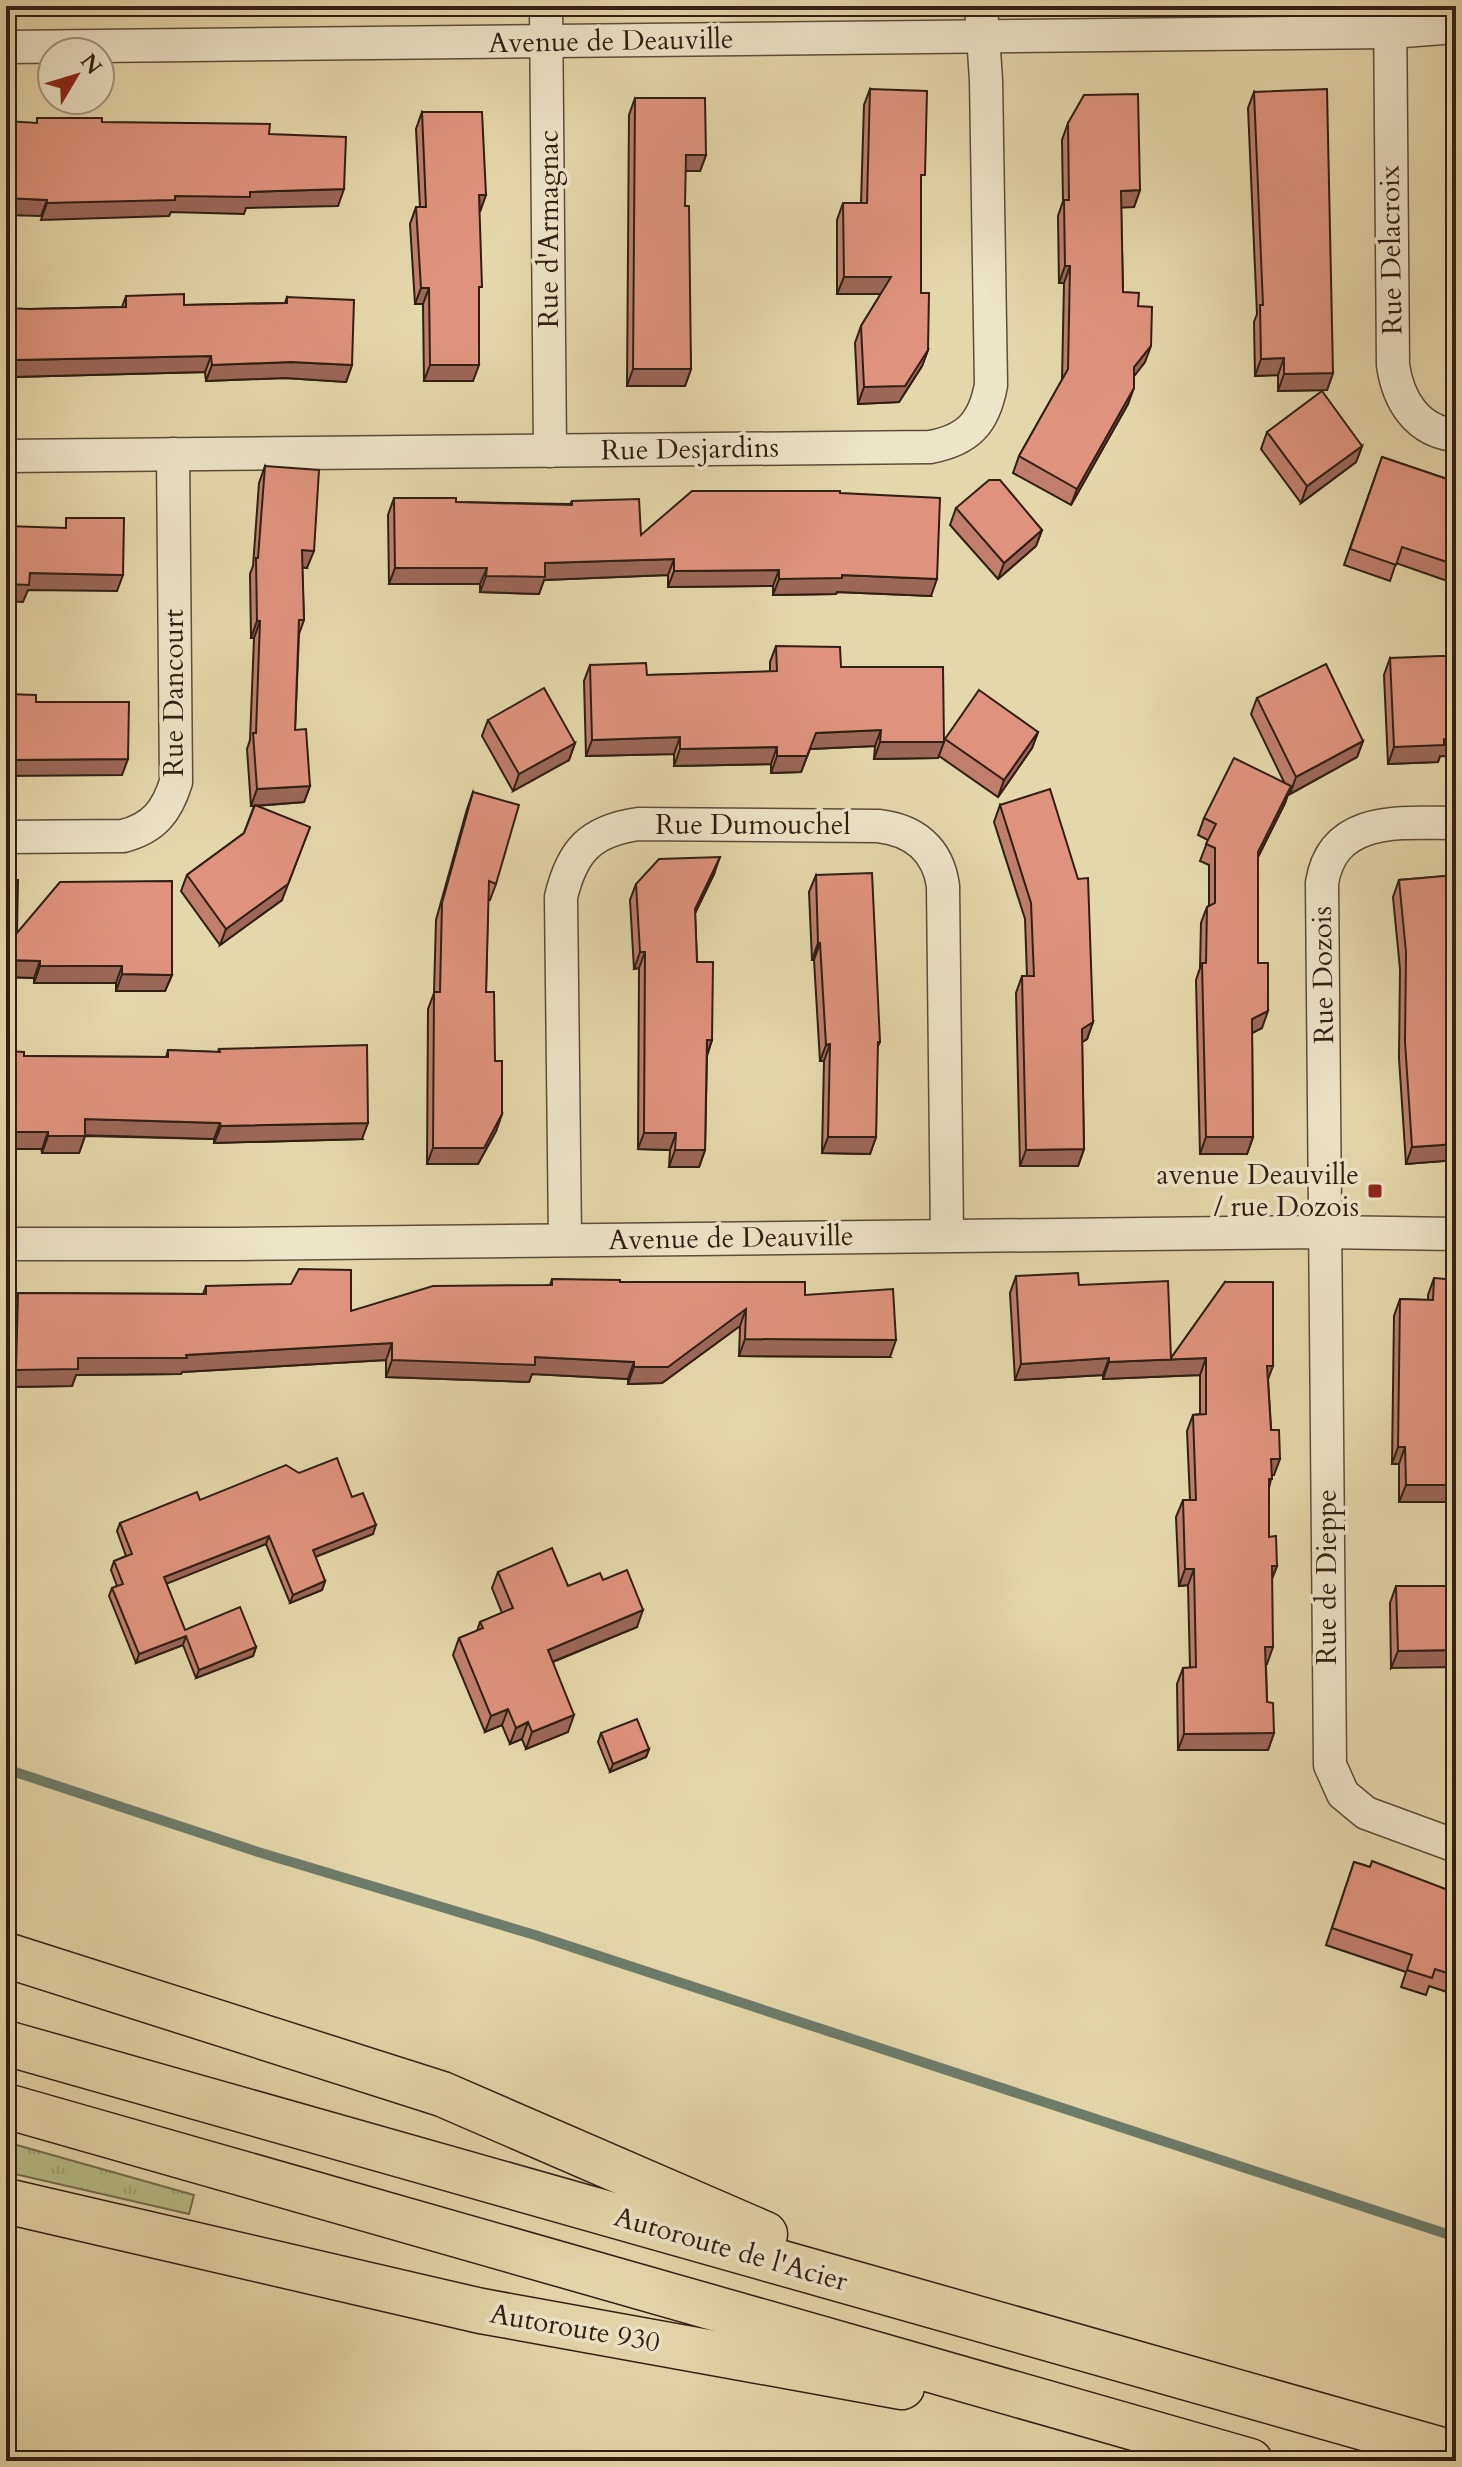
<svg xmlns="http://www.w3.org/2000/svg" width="1462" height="2467" viewBox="0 0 1462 2467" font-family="Cardo,serif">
<defs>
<pattern id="grass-tufts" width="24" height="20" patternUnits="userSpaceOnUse" patternTransform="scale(2)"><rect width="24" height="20" fill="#b6be87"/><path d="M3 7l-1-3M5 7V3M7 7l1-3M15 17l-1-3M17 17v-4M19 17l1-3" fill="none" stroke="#9da374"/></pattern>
</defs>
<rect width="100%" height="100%" fill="#e4d7a9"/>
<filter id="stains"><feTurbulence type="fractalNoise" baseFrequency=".0025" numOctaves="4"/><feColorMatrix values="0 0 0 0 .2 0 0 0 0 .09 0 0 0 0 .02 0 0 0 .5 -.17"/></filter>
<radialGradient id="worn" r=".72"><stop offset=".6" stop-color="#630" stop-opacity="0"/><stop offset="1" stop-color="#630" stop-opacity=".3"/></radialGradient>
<polygon fill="url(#grass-tufts)" stroke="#736e4d" stroke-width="2" points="6,2142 194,2195 189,2214 6,2172"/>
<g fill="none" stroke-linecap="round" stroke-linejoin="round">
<polyline stroke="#6d7c6b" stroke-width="10" points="6,1769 258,1852 535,1935 1456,2237"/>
<g stroke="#5d4d38" stroke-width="35">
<g id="street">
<polyline points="546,6 550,451"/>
<path d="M1390,6L1393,365C1398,400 1417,432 1456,435"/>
<polyline points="6,47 1390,32 1456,27"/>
<path d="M6,456L930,447C968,440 984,423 991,385L986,80L981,6"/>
<path d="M1456,823C1403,823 1333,814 1322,883L1330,1765L1343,1794L1366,1813L1456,1846"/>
<path d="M6,837L123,836C154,828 167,811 176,782L173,454"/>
<path d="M565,1239L561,897C572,851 590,831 638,824L878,826C914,830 938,849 943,886L947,1235"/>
<polyline points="6,1244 235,1244 1324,1232 1456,1234"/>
</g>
</g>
<g stroke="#301f13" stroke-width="47">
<g id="highway">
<polyline points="6,1955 442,2094 765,2234"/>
<polyline points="6,2043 1456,2454"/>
<polyline points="6,2106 1250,2461"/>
<polyline points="6,2201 481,2311 902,2387"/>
</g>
</g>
<use href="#street" stroke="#ede5c7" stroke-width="32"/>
<use href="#highway" stroke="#e4d7a9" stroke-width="44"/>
</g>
<g fill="#c07e6b" stroke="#301f13" stroke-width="2">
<polygon points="870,89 921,187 921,293 928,350 922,366 899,402 858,404 855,343 861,326 881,294 837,294 837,220 843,203 861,203 864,105"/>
<polygon points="1254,92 1333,373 1327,390 1278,391 1278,375 1255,376 1254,322 1257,314 1248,108"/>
<polygon points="635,98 706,155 700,171 685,171 685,206 691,369 685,386 627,386 629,115"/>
<polygon points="422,112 479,212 479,297 473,381 424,381 423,304 415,304 410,224 416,207 420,207 416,129"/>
<polygon points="1068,123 1140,190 1134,207 1121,207 1123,292 1138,306 1145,362 1134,376 1128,404 1071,505 1013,473 1019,456 1062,380 1064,283 1059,283 1058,216 1063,201 1062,140"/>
<polygon points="126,296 184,305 285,303 287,297 352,365 346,382 285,378 206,381 205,372 13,377 10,385 30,309 122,307"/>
<polygon points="1267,432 1362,446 1356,462 1301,503 1261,449"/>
<polygon points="1382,457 1456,482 1456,584 1396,563 1390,581 1344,565"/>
<polygon points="265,466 307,568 302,567 304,620 299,634 295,730 310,786 304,802 257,806 282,900 220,945 181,891 187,875 244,833 254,806 251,806 247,749 250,740 254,638 251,638 250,574 253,566 259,483"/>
<polygon points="840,493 931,596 837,592 836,594 773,595 773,586 668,587 668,575 544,580 539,594 480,592 480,584 389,584 388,515 394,498 456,502 570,504 572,501 641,535"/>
<polygon points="956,508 1042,530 1036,546 998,579 950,525"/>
<polygon points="776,646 841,667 944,741 945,739 1038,732 1032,748 998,797 939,756 938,758 874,759 875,746 810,749 801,772 771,773 771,764 674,766 674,754 586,756 584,681 590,665 647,675 770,672 770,662"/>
<polygon points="1390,658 1440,756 1438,762 1388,764 1384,675"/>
<polygon points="1257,698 1363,741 1357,757 1290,794 1289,791 1285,803 1258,857 1258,963 1262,1028 1252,1033 1253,1137 1247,1154 1200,1154 1196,980 1200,968 1201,923 1207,907 1209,906 1209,865 1200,861 1208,840 1198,835 1204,818 1285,784 1251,714"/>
<polygon points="488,720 575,743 569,760 513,791 482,736"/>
<polygon points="473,792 496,884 490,900 488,900 486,992 502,1114 496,1131 478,1164 427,1164 428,1009 434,993 436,920 467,809"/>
<polygon points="1000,805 1093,1022 1087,1039 1082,1042 1084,1149 1078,1166 1020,1166 1016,993 1022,976 1027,976 1025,919 994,822"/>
<polygon points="714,874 695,913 697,962 712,1040 707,1056 705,1150 699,1167 669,1167 670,1150 638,1149 639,968 634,969 630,900 636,884"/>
<polygon points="816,875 880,1042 877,1048 876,1137 870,1154 822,1153 824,1061 820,1061 814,960 812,960 809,892"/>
<polygon points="1456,875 1456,1160 1406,1164 1399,1058 1400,969 1393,897 1399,880"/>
<polygon points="6,880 17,933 172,975 165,991 116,991 116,983 34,983 34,978 6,977"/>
<polygon points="219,1049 362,1139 214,1143 214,1139 85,1136 79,1153 42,1153 24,1056 166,1057 168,1050 218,1052"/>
<polygon points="1016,1276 1079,1285 1171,1358 1225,1282 1268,1379 1274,1475 1272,1475 1269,1488 1269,1537 1277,1566 1272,1579 1267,1664 1266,1664 1267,1702 1274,1733 1268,1750 1178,1750 1177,1684 1183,1668 1190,1668 1188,1585 1179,1586 1176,1517 1183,1500 1190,1500 1187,1431 1193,1415 1200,1414 1200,1375 1103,1379 1103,1375 1015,1380 1010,1293"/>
<polygon points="1434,1278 1456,1502 1399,1502 1399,1464 1392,1464 1394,1316 1400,1299 1428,1300 1428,1295"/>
<polygon points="552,1279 620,1282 805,1295 890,1357 739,1356 740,1326 662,1383 628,1384 628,1379 532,1374 529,1382 386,1377 386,1360 182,1372 181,1374 76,1375 72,1386 10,1387 12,1309 18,1293 203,1294 206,1286 351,1311 550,1285"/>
<polygon points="352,1497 373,1534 315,1557 325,1581 322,1590 290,1603 266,1544 166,1583 185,1630 256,1647 253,1656 196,1678 183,1645 136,1663 109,1596 112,1588 117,1586 111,1570 114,1561 126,1556 117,1531 120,1523 200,1500"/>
<polygon points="498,1572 568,1586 603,1580 637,1627 553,1662 568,1732 526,1749 522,1739 510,1744 502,1725 485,1732 453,1655 459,1638 477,1631 480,1622 502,1613 492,1588"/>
<polygon points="1396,1586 1456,1586 1391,1668 1390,1603"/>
<polygon points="601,1733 649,1749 646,1757 610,1772 598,1742"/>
<polygon points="1354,1862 1456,1893 1456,1995 1429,1986 1426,1995 1401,1987 1406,1972 1326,1945"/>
</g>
<g fill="#9c6757" stroke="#301f13" stroke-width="2">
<polygon points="686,155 706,155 700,171 679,171"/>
<polygon points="344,189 338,206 246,208 244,214 171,212 169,216 41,220 47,203 250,192"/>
<polygon points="1140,190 1134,207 1115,208 1121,191"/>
<polygon points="479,195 486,195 480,212"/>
<polygon points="6,198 47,200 41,216 6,215"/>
<polygon points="1065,266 1070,266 1064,283 1059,283"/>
<polygon points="844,277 891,277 885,294 837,294"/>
<polygon points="421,288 429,288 423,304 415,304"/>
<polygon points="1151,346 1145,362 1128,384 1134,367"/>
<polygon points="928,350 922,366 899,402 858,404 864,387"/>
<polygon points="211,356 205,372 13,377 10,385 6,385 6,369 16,360"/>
<polygon points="1284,358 1278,375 1255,376 1261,359"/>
<polygon points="291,362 352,365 346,382 285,378 206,381 212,365"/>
<polygon points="430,365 479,365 473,381 424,381"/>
<polygon points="633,369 691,369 685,386 627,386"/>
<polygon points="1333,373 1327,390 1278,391 1284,374"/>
<polygon points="1134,388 1128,404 1071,505 1077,489"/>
<polygon points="1362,446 1356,462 1301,503 1307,486"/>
<polygon points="1042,530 1036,546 998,579 1004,563"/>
<polygon points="302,550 314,551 307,568 296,567"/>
<polygon points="674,559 668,575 544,580 539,594 480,592 486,576 545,563"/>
<polygon points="395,568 487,568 480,584 389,584"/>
<polygon points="779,570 773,586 668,587 674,571"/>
<polygon points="30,573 123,575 117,591 28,590 23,602 6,601 6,584"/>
<polygon points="842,575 937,579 931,596 837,592 836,594 773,595 779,579"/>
<polygon points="257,621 260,621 254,638 251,638"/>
<polygon points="881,730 875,746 810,749 801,772 771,773 777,756 816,733"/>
<polygon points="1038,732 1032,748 998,797 1004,780"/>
<polygon points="680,737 674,754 586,756 592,740"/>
<polygon points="1444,739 1456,740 1456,757 1440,756 1438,762 1388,764 1394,747"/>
<polygon points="1363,741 1357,757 1290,794 1296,777"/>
<polygon points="880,742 944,742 938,758 874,759"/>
<polygon points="575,743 569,760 513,791 519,774"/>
<polygon points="777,747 771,764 674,766 680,749"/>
<polygon points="128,759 122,775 6,776 6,760"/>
<polygon points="310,786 304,802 251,806 257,789"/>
<polygon points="1291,786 1285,803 1252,869 1258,852"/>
<polygon points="310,827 282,900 220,945 226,929"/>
<polygon points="720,857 714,874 689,926 695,909"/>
<polygon points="818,943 820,943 814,960 812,960"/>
<polygon points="640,952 645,952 639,968 634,969"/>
<polygon points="6,960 40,961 34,978 6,977"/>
<polygon points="40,966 122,966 116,983 34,983"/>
<polygon points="122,974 172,975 165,991 116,991"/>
<polygon points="1268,1011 1262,1028 1246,1036 1252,1019"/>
<polygon points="1093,1022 1087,1039 1076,1046 1082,1029"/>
<polygon points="707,1040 712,1040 706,1057"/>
<polygon points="830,1044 824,1061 820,1061 826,1045"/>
<polygon points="502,1114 496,1131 478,1164 427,1164 433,1148"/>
<polygon points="85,1119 220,1123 214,1139 79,1135"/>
<polygon points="368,1123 362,1139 214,1143 221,1126"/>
<polygon points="6,1132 48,1132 42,1149 6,1149"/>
<polygon points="644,1133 676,1133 670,1150 638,1149"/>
<polygon points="48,1136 85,1136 79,1153 42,1153"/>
<polygon points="828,1137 876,1137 870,1154 822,1153"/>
<polygon points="1206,1137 1253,1137 1247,1154 1200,1154"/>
<polygon points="1456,1144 1456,1160 1406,1164 1412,1147"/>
<polygon points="1084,1149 1078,1166 1020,1166 1026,1150"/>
<polygon points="675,1150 705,1150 699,1167 669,1167"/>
<polygon points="746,1309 740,1326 662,1383 628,1384 634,1367"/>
<polygon points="745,1339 896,1340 890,1357 739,1356"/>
<polygon points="392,1343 386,1360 182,1372 181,1374 76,1375 72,1386 10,1387 16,1370 78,1358 186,1355"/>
<polygon points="535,1357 634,1362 628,1379 532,1374 529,1382 386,1377 392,1360"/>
<polygon points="1109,1358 1103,1375 1015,1380 1021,1364"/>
<polygon points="1206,1358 1200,1375 1103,1379 1109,1362"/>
<polygon points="1267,1366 1273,1366 1267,1382"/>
<polygon points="1398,1447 1405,1447 1399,1464 1392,1464"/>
<polygon points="1271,1459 1280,1459 1274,1475 1265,1475"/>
<polygon points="1406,1485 1456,1485 1456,1502 1399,1502"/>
<polygon points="376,1525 373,1534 310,1559 313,1550"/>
<polygon points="269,1536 266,1544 161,1586 164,1577"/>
<polygon points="1272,1566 1277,1566 1270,1583"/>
<polygon points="1185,1569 1194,1569 1188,1585 1179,1586"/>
<polygon points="325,1581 322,1590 290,1603 293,1595"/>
<polygon points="643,1610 637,1627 542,1666 548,1650"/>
<polygon points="186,1636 183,1645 136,1663 139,1654"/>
<polygon points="256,1647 253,1656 196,1678 199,1670"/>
<polygon points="1265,1647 1273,1647 1267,1664 1259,1664"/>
<polygon points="1456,1650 1456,1667 1391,1668 1398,1651"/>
<polygon points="508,1709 502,1725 485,1732 491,1716"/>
<polygon points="574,1715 568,1732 526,1749 532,1732"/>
<polygon points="528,1722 522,1739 510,1744 516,1728"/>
<polygon points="1274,1733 1268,1750 1178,1750 1184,1734"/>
<polygon points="649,1749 646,1757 610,1772 613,1764"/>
</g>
<g fill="#df937c" stroke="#301f13" stroke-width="2">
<polygon points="870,89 927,91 925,175 921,175 921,293 929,293 928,350 905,386 864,387 861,326 891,277 844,277 843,203 867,203"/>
<polygon points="1327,89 1333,373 1284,374 1284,358 1261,359 1260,305 1263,305 1254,92"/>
<polygon points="1138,94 1140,190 1121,191 1123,292 1139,293 1138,306 1152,307 1151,346 1134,367 1134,388 1077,489 1019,456 1068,369 1070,266 1065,266 1064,200 1069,200 1068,123 1084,95"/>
<polygon points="635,98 705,98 706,155 686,155 685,206 689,206 691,369 633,369"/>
<polygon points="422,112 482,112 486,195 479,195 482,287 479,287 479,365 430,365 429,288 421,288 416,207 426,207"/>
<polygon points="37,118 102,118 102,122 270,124 269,134 346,137 344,189 250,192 250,197 175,196 175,200 47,203 47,200 6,198 6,121 37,123"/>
<polygon points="184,294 184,305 287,303 287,297 354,300 352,365 291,362 212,365 211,356 16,360 16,369 6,369 6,308 30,309 126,307 126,296"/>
<polygon points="1322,391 1362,446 1307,486 1267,432"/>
<polygon points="1382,457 1456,482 1456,565 1402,547 1396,565 1350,549"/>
<polygon points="265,466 319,470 314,551 302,550 304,620 299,620 295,730 306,729 310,786 257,789 253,733 256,733 260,621 257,621 256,558 258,558"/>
<polygon points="989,480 1000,480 1042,530 1004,563 956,508"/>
<polygon points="692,491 840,491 840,493 940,498 937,579 842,575 842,578 779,579 779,570 674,571 674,559 545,563 545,577 486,576 487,568 395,568 394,498 456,498 456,502 572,505 572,501 639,499 641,535"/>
<polygon points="66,518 124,518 123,575 30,573 29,585 6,584 6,526 66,528"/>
<polygon points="776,646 840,647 841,667 943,667 944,742 880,742 881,730 816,733 807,756 777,756 777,747 680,749 680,737 592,740 590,665 646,663 647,675 777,671"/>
<polygon points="1440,656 1456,656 1456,740 1444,739 1444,745 1394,747 1390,658"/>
<polygon points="1326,664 1363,741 1296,777 1257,698"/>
<polygon points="544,688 575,743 519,774 488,720"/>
<polygon points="979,690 1038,732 1004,780 945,739"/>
<polygon points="6,694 36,695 36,702 129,702 128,759 6,760"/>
<polygon points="1234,758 1291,786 1258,852 1258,963 1268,963 1268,1011 1252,1019 1253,1137 1206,1137 1202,963 1206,963 1207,907 1215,903 1215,848 1206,844 1216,824 1204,818"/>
<polygon points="1050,789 1078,879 1088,878 1093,1022 1082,1029 1084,1149 1026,1150 1022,976 1034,976 1031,903 1000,805"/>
<polygon points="473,792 519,805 496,884 489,881 486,992 494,992 495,1061 502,1061 502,1114 484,1148 433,1148 434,992 440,992 442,903"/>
<polygon points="255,805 310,827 288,884 226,929 187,875 244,833"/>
<polygon points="720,857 695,909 697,962 713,962 712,1040 707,1040 705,1150 675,1150 676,1133 644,1133 645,952 640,952 636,884 659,859"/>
<polygon points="872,873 880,1042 878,1042 876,1137 828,1137 830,1044 826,1045 820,943 818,943 816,875"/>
<polygon points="1456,875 1456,1144 1412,1147 1405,1042 1406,952 1399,880"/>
<polygon points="6,880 18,880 17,933 60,882 172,881 172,975 122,974 122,966 40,966 40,961 6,960"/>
<polygon points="367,1045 368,1123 221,1126 220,1123 85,1119 85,1136 48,1136 48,1132 6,1132 6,1051 24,1052 24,1056 168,1057 168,1050 220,1052 219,1049"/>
<polygon points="299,1269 351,1270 351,1311 433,1286 552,1285 552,1279 620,1280 620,1282 805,1282 805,1295 893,1289 896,1340 745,1339 746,1309 668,1367 634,1367 634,1362 535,1357 535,1365 392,1360 392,1343 186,1355 187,1358 78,1358 78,1369 16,1370 18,1293 206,1294 206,1286 291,1284"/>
<polygon points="1078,1273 1079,1285 1168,1281 1171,1358 1225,1282 1273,1282 1273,1366 1267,1366 1271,1430 1279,1430 1280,1459 1271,1459 1272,1479 1269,1479 1269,1537 1276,1536 1277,1566 1272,1566 1273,1647 1265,1647 1267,1702 1273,1703 1274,1733 1184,1734 1183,1668 1196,1667 1194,1569 1185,1569 1183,1500 1196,1500 1193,1415 1206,1414 1206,1358 1109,1362 1109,1358 1021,1364 1016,1276"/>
<polygon points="1434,1278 1456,1280 1456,1485 1406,1485 1405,1447 1398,1447 1400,1299 1433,1300"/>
<polygon points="337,1458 352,1497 363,1493 376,1525 313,1550 325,1581 293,1595 269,1536 164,1577 185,1630 240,1607 256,1647 199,1670 186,1636 139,1654 112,1588 123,1584 114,1561 132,1554 120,1523 197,1492 200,1500 286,1465 299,1473"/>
<polygon points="552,1548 568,1586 600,1573 603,1580 627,1570 643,1610 548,1650 574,1715 532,1732 528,1722 516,1728 508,1709 491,1716 459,1638 483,1628 480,1622 513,1608 498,1572"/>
<polygon points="1396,1586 1456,1586 1456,1650 1398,1651"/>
<polygon points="637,1719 649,1749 613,1764 601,1733"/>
<polygon points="1372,1861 1456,1893 1456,1976 1435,1969 1432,1978 1407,1970 1412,1955 1332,1928 1354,1862 1370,1867"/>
</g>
<rect fill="#8f2418" stroke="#ede5c7" stroke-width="3" x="1367" y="1183" width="16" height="16" rx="4"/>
<g text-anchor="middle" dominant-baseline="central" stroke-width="7" stroke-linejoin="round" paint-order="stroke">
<g font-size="28" fill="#301f13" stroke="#ede5c7">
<text transform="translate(611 41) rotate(-1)">Avenue de Deauville</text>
<text transform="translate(549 229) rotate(-90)">Rue d'Armagnac</text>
<text transform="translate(1391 250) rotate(-91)">Rue Delacroix</text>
<text transform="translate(690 449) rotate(-1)">Rue Desjardins</text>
<text transform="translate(174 693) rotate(-90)">Rue Dancourt</text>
<text x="753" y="825">Rue Dumouchel</text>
<text transform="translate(1323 975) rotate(-91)">Rue Dozois</text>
<text transform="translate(731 1238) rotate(-1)">Avenue de Deauville</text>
<text transform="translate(1327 1577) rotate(-90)">Rue de Dieppe</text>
<text transform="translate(731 2249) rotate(16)">Autoroute de l'Acier</text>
<text transform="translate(575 2328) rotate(10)">Autoroute 930</text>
</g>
<g font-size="28" fill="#301f13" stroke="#ede5c7" text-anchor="end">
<text x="1359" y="1175">avenue Deauville<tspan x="1359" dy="32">/ rue Dozois</tspan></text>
</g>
</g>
<rect width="1462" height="2467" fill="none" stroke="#e4d7a9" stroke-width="32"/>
<rect x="8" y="8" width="1446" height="2451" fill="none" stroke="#301f13" stroke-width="4"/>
<rect x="16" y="16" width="1430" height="2435" fill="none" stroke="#301f13" stroke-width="2"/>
<g transform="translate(76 76) rotate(52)"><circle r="38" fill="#ede5c7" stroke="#a1967f" stroke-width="2"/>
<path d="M0-6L14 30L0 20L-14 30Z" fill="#8f2418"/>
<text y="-12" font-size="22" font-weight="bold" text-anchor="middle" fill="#301f13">N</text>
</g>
<rect width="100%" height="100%" filter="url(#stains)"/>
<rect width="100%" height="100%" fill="url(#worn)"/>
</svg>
